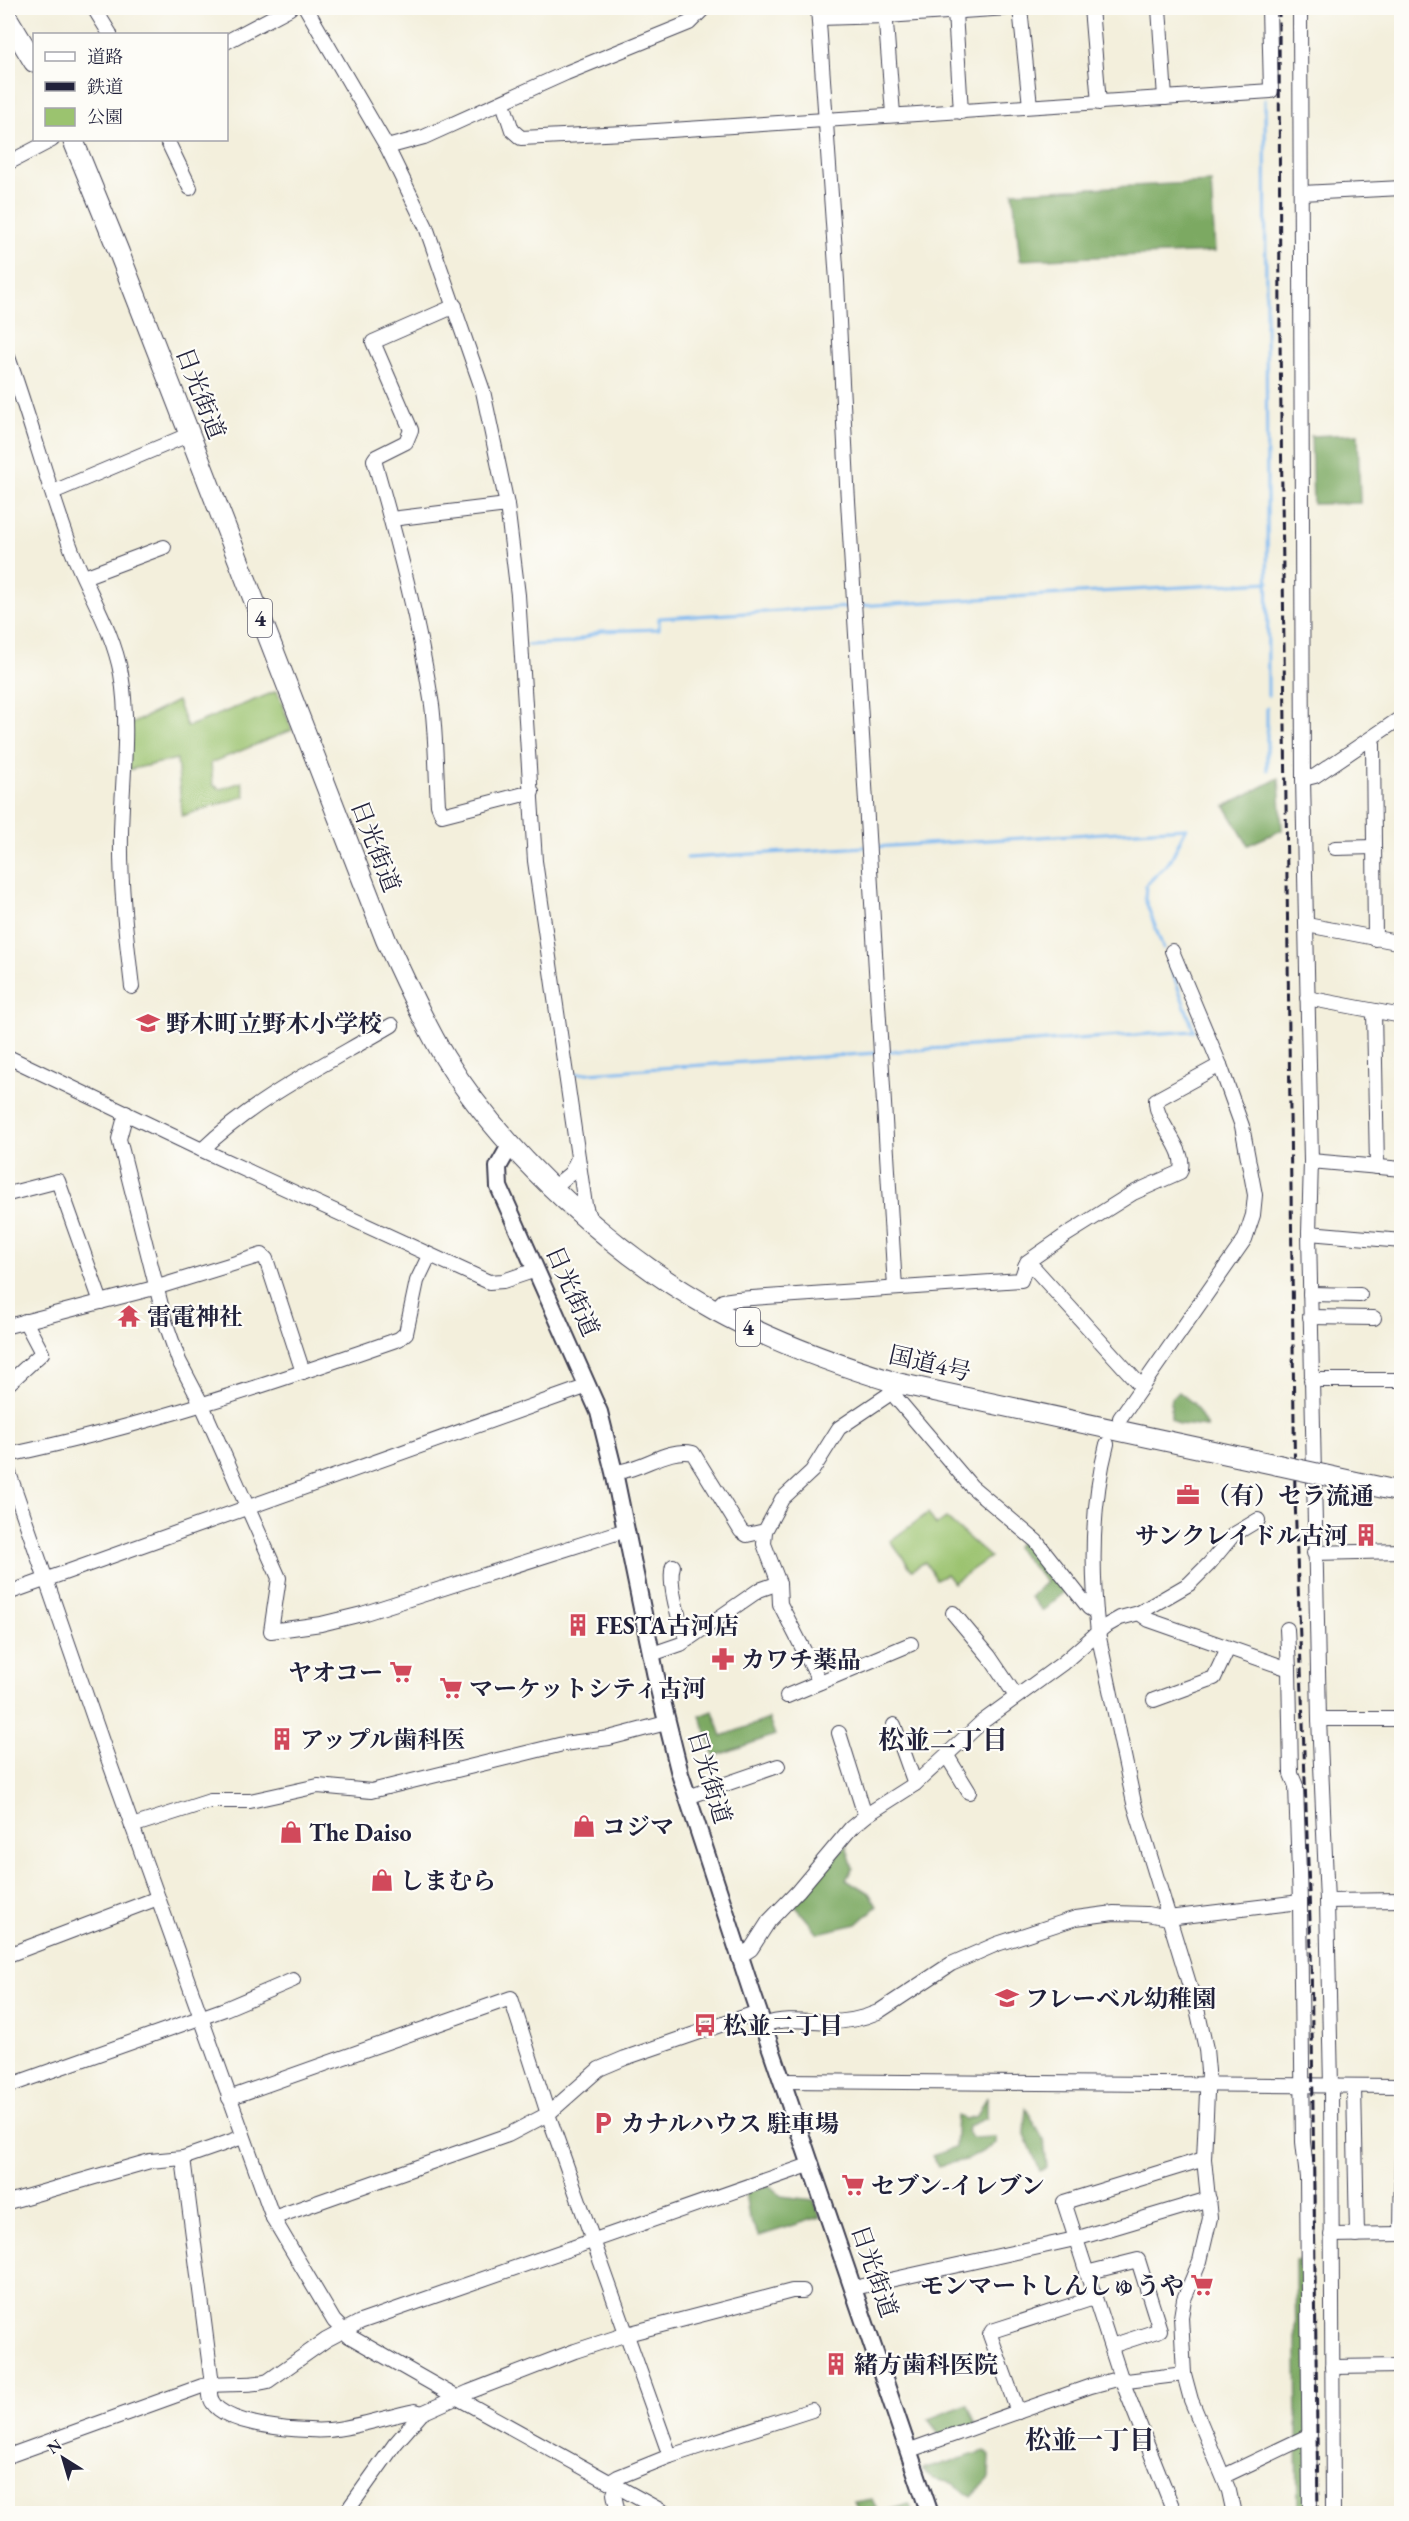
<svg xmlns="http://www.w3.org/2000/svg" width="1409" height="2521" viewBox="0 0 1409 2521" font-family="'EB Garamond','Noto Serif JP',serif">
<rect width="100%" height="100%" fill="#fdfcf7"/>
<filter id="ink" filterUnits="userSpaceOnUse"><feTurbulence type="fractalNoise" baseFrequency=".0167" numOctaves="2"/><feDisplacementMap in="SourceGraphic" scale="12" xChannelSelector="R" yChannelSelector="G"/><feConvolveMatrix kernelMatrix="1 2 1 2 8 2 1 2 1" color-interpolation-filters="sRGB"/></filter>
<filter id="wash" filterUnits="userSpaceOnUse"><feTurbulence type="fractalNoise" baseFrequency=".008" numOctaves="4" result="noise"/><feDisplacementMap in="SourceGraphic" scale="24" xChannelSelector="R" yChannelSelector="G"/><feGaussianBlur stdDeviation="1.35" result="paint"/><feColorMatrix in="noise" values="0 0 0 0 0 0 0 0 0 0 0 0 0 0 0 0 0 1.4 0 .05"/><feComposite in="paint" operator="in"/></filter>
<g filter="url(#wash)">
<rect width="100%" height="100%" fill="#f3efdc"/>
<g fill="#9bc36f" stroke="#5e7255" stroke-width="1.5">
<polygon points="277,691 292,730 211,763 213,785 221,789 242,782 245,796 182,816 177,759 128,770 129,725 177,701 187,727"/>
<polygon points="928,1513 936,1525 946,1518 990,1557 953,1583 946,1574 936,1579 925,1562 912,1570 890,1541"/>
</g>
<g fill="#7ca962" stroke="#4f664e" stroke-width="1.5">
<polygon points="1211,182 1215,252 1020,260 1013,192"/>
<polygon points="1358,434 1360,503 1313,504 1311,436"/>
<polygon points="1279,778 1282,830 1248,845 1225,806"/>
<polygon points="1179,1392 1194,1404 1207,1427 1179,1424 1171,1419 1171,1398"/>
<polygon points="1024,1539 1068,1588 1043,1611 1030,1597 1046,1582 1015,1547"/>
<polygon points="713,1711 722,1736 769,1719 775,1735 715,1756 700,1716"/>
<polygon points="846,1845 853,1868 846,1879 869,1893 877,1906 857,1924 818,1933 792,1902"/>
<polygon points="987,2096 987,2118 969,2126 967,2131 971,2138 996,2137 996,2144 969,2159 938,2166 932,2156 955,2148 957,2116 965,2119 977,2116"/>
<polygon points="1026,2108 1044,2141 1047,2168 1040,2171 1024,2132"/>
<polygon points="769,2185 781,2196 814,2200 820,2217 759,2236 749,2218 745,2192"/>
<polygon points="1308,2257 1310,2513 1298,2513 1295,2260"/>
<polygon points="968,2404 978,2430 945,2441 928,2419"/>
<polygon points="985,2451 990,2456 989,2478 971,2497 952,2483 934,2479 922,2470"/>
<polygon points="872,2499 879,2513 909,2504 912,2510 909,2513 860,2513 855,2502"/>
</g>
<g fill="none" stroke-linecap="round" stroke-linejoin="round">
<g stroke="#7fb9f0" stroke-width="3">
<polyline points="1265,100 1268,696"/>
<polyline points="858,606 1269,582"/>
<polyline points="527,645 571,643 601,631 659,629 659,618 852,607"/>
<polyline points="1267,708 1267,770"/>
<polyline points="874,847 1186,828"/>
<polyline points="687,858 865,847"/>
<polyline points="1163,948 1145,899 1146,885 1170,861 1186,828"/>
<polyline points="885,1052 1194,1031 1168,960"/>
<polyline points="574,1074 876,1053"/>
</g>
</g>
</g>
<g filter="url(#ink)">
<g fill="none" stroke-linecap="round" stroke-linejoin="round">
<g stroke="#414153" stroke-width="16">
<g id="minor">
<polyline points="94,8 110,34"/>
<polyline points="306,8 387,147 426,227 483,391 507,505 518,595 535,861 585,1205 590,1221"/>
<polyline points="818,8 837,281 847,484 895,1288"/>
<polyline points="1020,8 1030,106"/>
<polyline points="1091,8 1099,103"/>
<polyline points="1159,8 1165,98"/>
<polyline points="1300,8 1303,779 1311,1161 1309,1233 1319,1719 1327,1901 1331,2086 1333,2514"/>
<polyline points="885,10 893,114"/>
<polyline points="955,12 961,112"/>
<polyline points="819,18 886,16 1008,8"/>
<polyline points="226,42 290,8"/>
<polyline points="503,103 512,130 521,138 625,133 1271,91 1269,8"/>
<polyline points="167,140 190,188"/>
<polyline points="387,147 424,137 566,73 689,23 704,8"/>
<polyline points="8,163 52,140"/>
<polyline points="1302,193 1402,188"/>
<path d="M455,306L373,342L411,430L406,442L376,457L374,460C397,540 419,622 432,705C436,737 436,772 438,805L442,815L532,792"/>
<path d="M8,357C31,421 48,487 72,551C88,592 113,630 121,674C130,726 122,781 121,833C120,885 126,935 132,987"/>
<polyline points="53,492 181,438"/>
<polyline points="391,519 507,505"/>
<polyline points="84,577 164,547"/>
<polyline points="1371,739 1373,744 1375,939"/>
<polyline points="1303,779 1315,776 1402,717"/>
<polyline points="1335,848 1374,847"/>
<polyline points="1307,925 1402,943"/>
<polyline points="1307,998 1402,1016"/>
<polyline points="1374,1011 1377,1167"/>
<polyline points="8,1057 202,1150 489,1282 503,1281 536,1270"/>
<polyline points="126,1113 119,1139 165,1321 179,1361 202,1405 279,1578 271,1631 321,1624 362,1614 626,1530"/>
<path d="M202,1150C255,1098 328,1063 392,1025"/>
<polyline points="1311,1161 1402,1169"/>
<polyline points="554,1187 571,1173 578,1158"/>
<polyline points="8,1194 58,1181 101,1302"/>
<polyline points="1309,1233 1402,1241"/>
<polyline points="1025,1266 1035,1269 1044,1279 1141,1386"/>
<polyline points="1310,1294 1360,1295"/>
<path d="M714,1310L723,1301L737,1299L1021,1280L1027,1262L1066,1235L1133,1193L1180,1172C1189,1150 1155,1124 1156,1100L1220,1065"/>
<polyline points="1310,1317 1374,1318"/>
<polyline points="8,1326 158,1287 262,1255 266,1259 303,1372"/>
<polyline points="1311,1380 1402,1380"/>
<polyline points="8,1384 42,1353 25,1321"/>
<polyline points="893,1391 897,1399 971,1486 1036,1541 1089,1608 1096,1612"/>
<polyline points="1120,1418 1245,1239 1253,1215 1255,1195 1242,1126 1220,1065 1172,951"/>
<path d="M1107,1444C1091,1505 1091,1570 1098,1633L1134,1803L1198,2013L1206,2049L1208,2071L1204,2159L1210,2218L1200,2261L1184,2299L1181,2317L1184,2374L1191,2400L1229,2491L1234,2514"/>
<path d="M8,1455C141,1427 270,1384 399,1339L406,1333L417,1281L429,1256"/>
<polyline points="8,1470 106,1753 273,2218 334,2321 349,2336 456,2397 667,2514"/>
<path d="M614,1472C641,1471 667,1447 693,1453L741,1531L747,1535L765,1531"/>
<polyline points="1314,1553 1402,1551"/>
<path d="M673,1566C668,1582 679,1625 688,1639"/>
<polyline points="8,1593 588,1386"/>
<polyline points="953,1613 989,1656 1016,1696"/>
<polyline points="1139,1613 1149,1620 1289,1669 1291,1774 1296,1786 1300,1902 1303,2142 1307,2178 1310,2514"/>
<polyline points="1287,1629 1289,1669"/>
<polyline points="652,1654 681,1644 759,1590 779,1583"/>
<polyline points="820,1682 780,1604 779,1583 764,1544 765,1531 782,1499 812,1471 839,1428 888,1395 897,1383"/>
<polyline points="787,1696 911,1644"/>
<polyline points="1154,1700 1214,1678 1228,1648"/>
<polyline points="1319,1719 1402,1719"/>
<polyline points="894,1725 915,1784"/>
<polyline points="839,1733 863,1809 868,1814"/>
<polyline points="947,1756 969,1792"/>
<polyline points="688,1797 778,1766"/>
<polyline points="132,1826 210,1801 250,1801 318,1786 371,1791 563,1744 609,1738 666,1723"/>
<polyline points="1327,1901 1402,1900"/>
<polyline points="8,1955 158,1898"/>
<polyline points="740,1956 751,1949 769,1921 798,1891 851,1828 868,1814 915,1784 982,1722 1063,1663 1104,1627 1120,1618 1139,1613 1189,1584 1209,1564 1233,1535 1258,1520"/>
<path d="M763,2025C785,2017 805,2021 828,2022C845,2022 862,2019 878,2012L951,1964L997,1944L1076,1918L1114,1913L1147,1914L1168,1918L1300,1902"/>
<polyline points="783,2081 1402,2086"/>
<polyline points="8,2086 225,2009 293,1980"/>
<polyline points="1354,2086 1357,2235"/>
<polyline points="229,2098 511,1998 548,2114 508,2135 273,2218"/>
<path d="M183,2158L212,2384C193,2426 305,2432 329,2430C358,2427 386,2417 415,2411L422,2413"/>
<polyline points="8,2202 150,2161 183,2158 243,2137"/>
<polyline points="1401,2234 1402,2153"/>
<polyline points="1331,2235 1402,2234"/>
<polyline points="1086,2273 1138,2260 1160,2330 1111,2346"/>
<polyline points="854,2288 1075,2239 1209,2199"/>
<polyline points="1332,2367 1402,2366"/>
<polyline points="1018,2412 990,2335 992,2331 1094,2298"/>
<polyline points="910,2450 1091,2386 1121,2378 1127,2381 1184,2374"/>
<path d="M8,2456L202,2386C223,2382 247,2387 268,2381L326,2340L360,2322L812,2164"/>
<polyline points="670,2456 548,2114 599,2069 625,2058 758,2012"/>
<polyline points="1224,2476 1310,2435"/>
<polyline points="610,2482 618,2477 670,2456 812,2410"/>
<polyline points="345,2514 395,2444 422,2413 469,2392 575,2351 627,2334 792,2291 803,2291"/>
<polyline points="618,2514 614,2494 618,2486"/>
<polyline points="1175,2514 1121,2378 1064,2202 1204,2159"/>
</g>
</g>
<g stroke="#414153" stroke-width="20">
<polyline id="major" points="511,1144 498,1167 499,1187 599,1412 614,1472 656,1677 680,1774 753,1996 930,2514"/>
</g>
<g stroke="#414153" stroke-width="22">
<g id="highway">
<polyline points="8,19 34,62"/>
<path d="M73,140L118,250L386,940C405,980 422,1020 445,1058C505,1155 616,1256 715,1310C773,1342 834,1364 897,1383L1278,1465"/>
<polyline points="1324,1475 1402,1492"/>
</g>
</g>
<use href="#minor" stroke="#fff" stroke-width="14"/>
<use href="#major" stroke="#fff" stroke-width="16"/>
<use href="#highway" stroke="#fff" stroke-width="20"/>
<polyline stroke="#22223b" stroke-width="3" stroke-dasharray="9 4.5" stroke-linecap="butt" points="1279,8 1280,339 1295,1498 1311,1948 1318,2514"/>
<g stroke="#414153" stroke-width="22" stroke-linecap="butt">
<polyline id="highway-bridge" points="1278,1465 1324,1475"/>
</g>
<use href="#highway-bridge" stroke="#fff" stroke-width="20"/>
</g>
</g>
<defs>
<g id="school-bare" transform="scale(1.8)"><path d="M0-5L7-2L0 1L-7-2ZM-4 1L0 2.5L4 1V4Q0 6-4 4Z" fill="#d1495b" stroke="#fdfcf7" stroke-width="2.5" paint-order="stroke"/></g>
<g id="temple-bare" transform="scale(1.8)"><path d="M0-6L5-2H3V0L6.5 2.5H4V6H1.5V3h-3V6H-4V2.5H-6.5L-3 0V-2H-5Z" fill="#d1495b" stroke="#fdfcf7" stroke-width="2.5" paint-order="stroke"/></g>
<g id="office-bare" transform="scale(1.8)"><path d="M-6-3h4V-5.5h4V-3h4V5H-6ZM-1-4.5V-3h2v-1.5ZM-6 0V1H6V0Z" fill="#d1495b" stroke="#fdfcf7" stroke-width="2.5" paint-order="stroke"/></g>
<g id="building-bare" transform="scale(1.8)"><path d="M-4-6H4V6H1V3H-1V6H-4ZM-2.5-4.3h1.7v1.8h-1.7ZM.8-4.3h1.7v1.8H.8ZM-2.5-1h1.7V.8h-1.7ZM.8-1h1.7V.8H.8Z" fill="#d1495b" stroke="#fdfcf7" stroke-width="2.5" paint-order="stroke"/></g>
<g id="pharmacy-bare" transform="scale(1.8)"><path d="M-2-6h4v4h4v4h-4v4h-4v-4h-4v-4h4Z" fill="#d1495b" stroke="#fdfcf7" stroke-width="2.5" paint-order="stroke"/></g>
<g id="supermarket-bare" transform="scale(1.8)"><path d="M-6-5.5h2.5l.6 2H6L4.5 2H-2.5L-4.4-4H-6ZM-1.5 3.2a1.3 1.3 0 1 0 .1 0ZM3 3.2a1.3 1.3 0 1 0 .1 0Z" fill="#d1495b" stroke="#fdfcf7" stroke-width="2.5" paint-order="stroke"/></g>
<g id="shop-bare" transform="scale(1.8)"><path d="M-5-2.5h2.3a2.7 3.5 0 0 1 5.4 0H5L5.5 6h-11ZM-1.5-2.5h3a1.5 2.3 0 0 0-3 0Z" fill="#d1495b" stroke="#fdfcf7" stroke-width="2.5" paint-order="stroke"/></g>
<g id="bus-bare" transform="scale(1.8)"><path d="M-5-6H5V4H4V6H2V4H-2V6H-4V4H-5ZM-3.5-4V0h7V-4ZM-3.5 1.2v1.5H-2V1.2ZM2 1.2v1.5H3.5V1.2Z" fill="#d1495b" stroke="#fdfcf7" stroke-width="2.5" paint-order="stroke"/></g>
<g id="parking-bare" transform="scale(1.8)"><path d="M-3.5-5.5H1a3.5 3.5 0 0 1 0 7H-1V5.5H-3.5ZM-1-3.4V-.6H.8a1.4 1.4 0 0 0 0-2.8Z" fill="#d1495b" stroke="#fdfcf7" stroke-width="2.5" paint-order="stroke"/></g>
</defs>
<g fill-rule="evenodd">
<use href="#school-bare" x="148" y="1023"/>
<use href="#temple-bare" x="129" y="1316"/>
<use href="#office-bare" x="1188" y="1495"/>
<use href="#building-bare" x="1366" y="1535"/>
<use href="#building-bare" x="578" y="1625"/>
<use href="#pharmacy-bare" x="723" y="1659"/>
<use href="#supermarket-bare" x="401" y="1672"/>
<use href="#supermarket-bare" x="451" y="1688"/>
<use href="#building-bare" x="282" y="1739"/>
<use href="#shop-bare" x="584" y="1826"/>
<use href="#shop-bare" x="291" y="1832"/>
<use href="#shop-bare" x="382" y="1880"/>
<use href="#school-bare" x="1007" y="1998"/>
<use href="#bus-bare" x="705" y="2025"/>
<use href="#parking-bare" x="603" y="2123"/>
<use href="#supermarket-bare" x="853" y="2185"/>
<use href="#supermarket-bare" x="1202" y="2285"/>
<use href="#building-bare" x="836" y="2364"/>
</g>
<g text-anchor="middle" dominant-baseline="central" stroke-width="4.5" stroke-linejoin="round" paint-order="stroke">
<g fill="#fdfcf7" stroke="#646373" stroke-width="1.5">
<rect x="248" y="599" width="24" height="38" rx="4.5"/>
<rect x="736" y="1308" width="24" height="38" rx="4.5"/>
</g>
<g font-size="22" font-weight="bold" fill="#22223b">
<text x="260" y="618">4</text>
<text x="748" y="1327">4</text>
</g>
<g font-size="24" fill="#22223b" stroke="#fdfcf7">
<text transform="translate(201 393) rotate(69)">日光街道</text>
<text transform="translate(376 846) rotate(69)">日光街道</text>
<text transform="translate(573 1291) rotate(66)">日光街道</text>
<text transform="translate(930 1363) rotate(13)">国道4号</text>
<text transform="translate(710 1777) rotate(73)">日光街道</text>
<text transform="translate(875 2271) rotate(71)">日光街道</text>
</g>
<g font-size="24" font-weight="bold" fill="#22223b" stroke="#fdfcf7" text-anchor="start">
<text x="166" y="1023">野木町立野木小学校</text>
<text x="147" y="1316">雷電神社</text>
<text x="1206" y="1495">（有）セラ流通</text>
<text x="1348" y="1535" text-anchor="end">サンクレイドル古河</text>
<text x="596" y="1625">FESTA古河店</text>
<text x="741" y="1659">カワチ薬品</text>
<text x="383" y="1672" text-anchor="end">ヤオコー</text>
<text x="469" y="1688">マーケットシティ古河</text>
<text x="300" y="1739">アップル歯科医</text>
<text x="602" y="1826">コジマ</text>
<text x="309" y="1832">The Daiso</text>
<text x="400" y="1880">しまむら</text>
<text x="1025" y="1998">フレーベル幼稚園</text>
<text x="723" y="2025">松並二丁目</text>
<text x="621" y="2123">カナルハウス 駐車場</text>
<text x="871" y="2185">セブン-イレブン</text>
<text x="1184" y="2285" text-anchor="end">モンマートしんしゅうや</text>
<text x="854" y="2364">緒方歯科医院</text>
</g>
<g font-size="26" font-weight="bold" fill="#22223b" stroke="#fdfcf7">
<text x="943" y="1740">松並二丁目</text>
<text x="1090" y="2440">松並一丁目</text>
</g>
</g>
<rect width="1409" height="2521" fill="none" stroke="#fdfcf7" stroke-width="30"/>
<rect x="33" y="33" width="195" height="108" fill="#fdfcf7" stroke="#a5a5ac" stroke-width="1.5"/>
<rect x="45" y="52" width="30" height="9" fill="#ffffff" stroke="#a5a5ac" stroke-width="1.5"/>
<text x="87" y="63" font-size="18" fill="#22223b">道路</text>
<rect x="45" y="82" width="30" height="9" fill="#22223b" stroke="#a5a5ac" stroke-width="1.5"/>
<text x="87" y="93" font-size="18" fill="#22223b">鉄道</text>
<rect x="45" y="108" width="30" height="18" fill="#9bc36f" stroke="#a5a5ac" stroke-width="1.5"/>
<text x="87" y="123" font-size="18" fill="#22223b">公園</text>
<g transform="translate(63 2458) rotate(323)" stroke="#fdfcf7" stroke-width="4.5" paint-order="stroke">
<path d="M0-4.5L10 22L0 15L-10 22Z" fill="#22223b"/>
<text y="-9" font-size="16" font-weight="bold" text-anchor="middle" fill="#22223b">N</text>
</g>
</svg>
